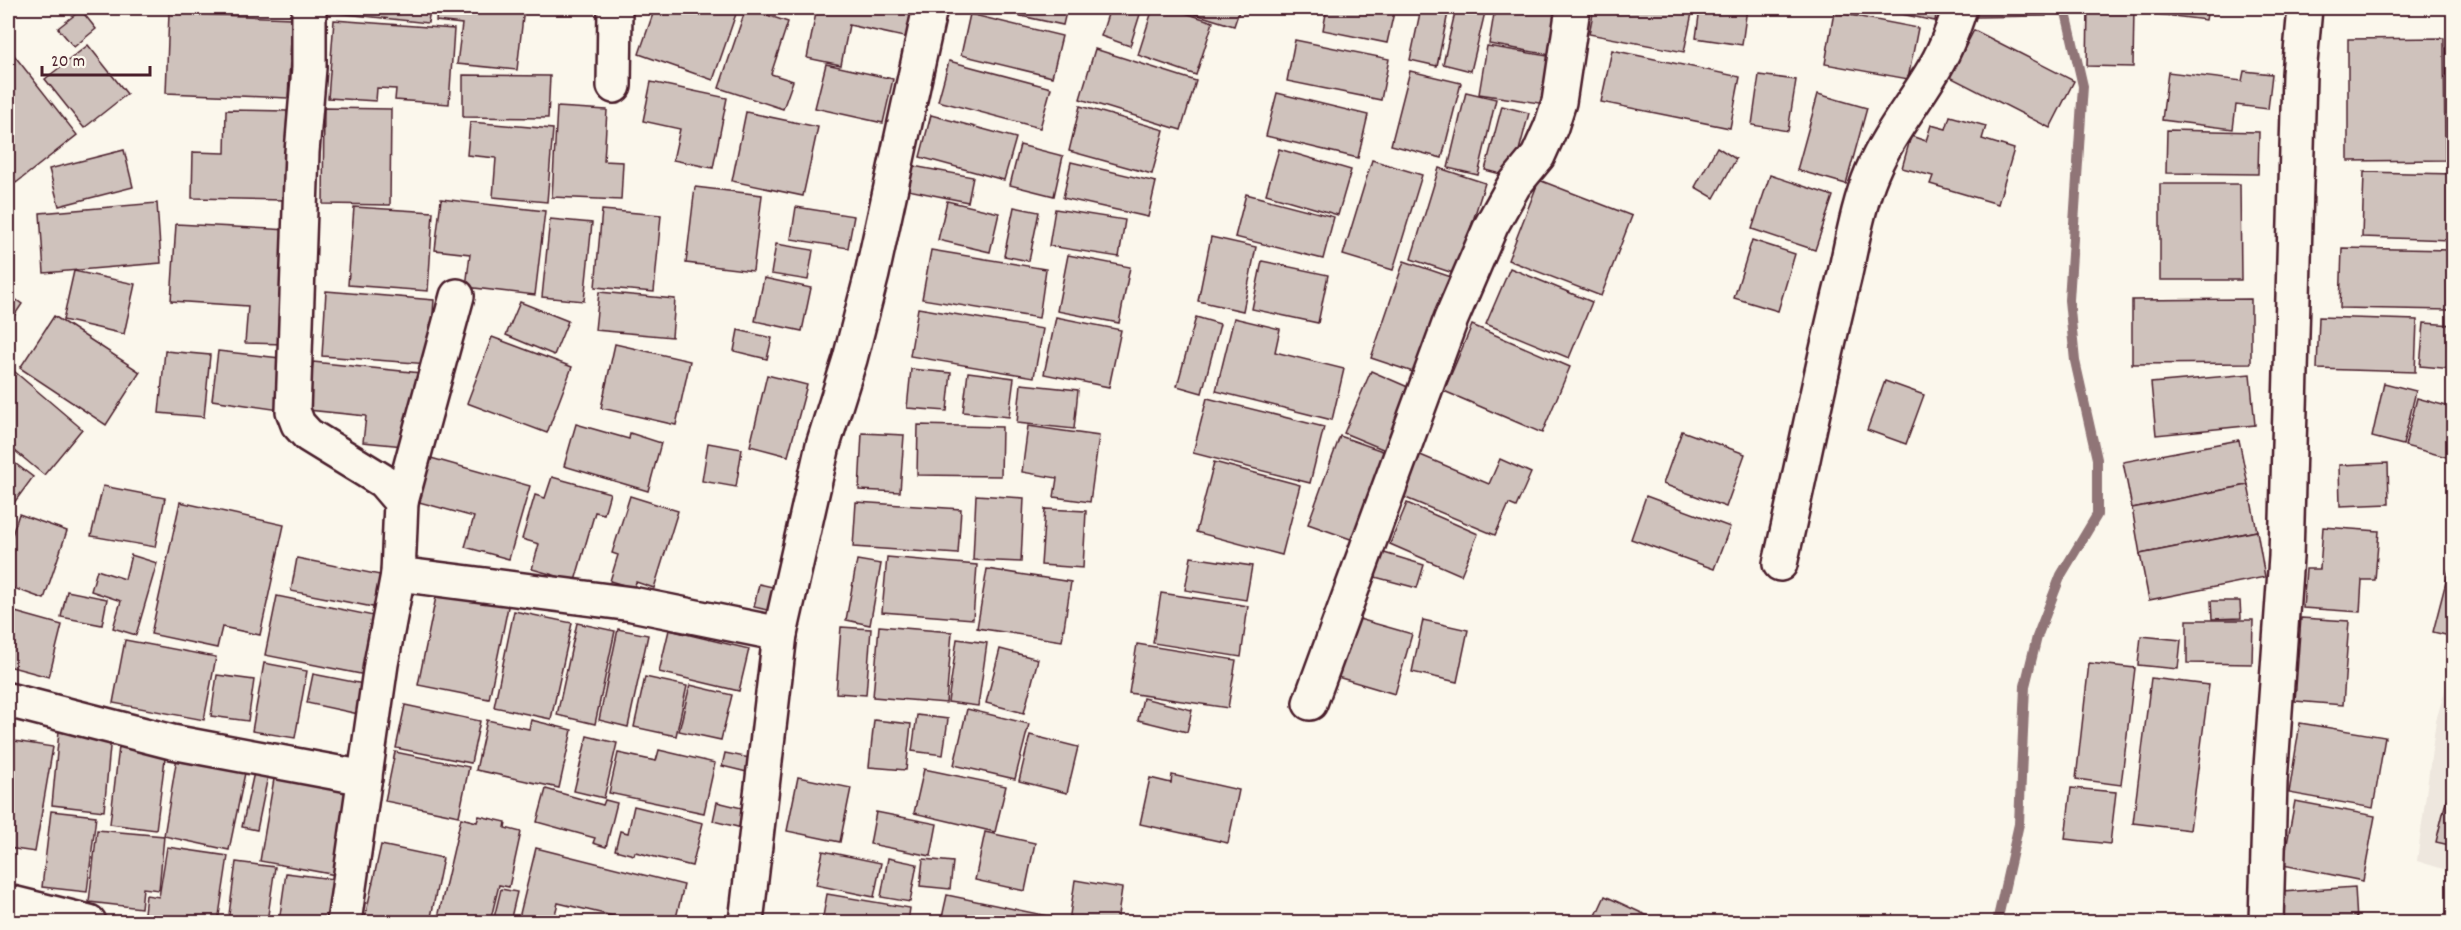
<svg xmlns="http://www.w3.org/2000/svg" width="2461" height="930" viewBox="0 0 2461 930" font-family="Dekko,sans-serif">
<rect width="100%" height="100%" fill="#fbf7ec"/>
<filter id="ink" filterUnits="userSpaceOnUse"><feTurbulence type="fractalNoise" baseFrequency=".0167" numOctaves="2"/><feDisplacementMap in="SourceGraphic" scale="12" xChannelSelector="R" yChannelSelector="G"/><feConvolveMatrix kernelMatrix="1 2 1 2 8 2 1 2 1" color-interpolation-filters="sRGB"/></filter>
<g filter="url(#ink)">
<polygon fill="#eee7de" points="2453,665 2453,872 2417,861 2436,720"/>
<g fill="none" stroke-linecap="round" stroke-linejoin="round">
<polyline stroke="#907477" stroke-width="10" points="1997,922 2019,824 2025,686 2037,637 2061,575 2097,515 2097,459 2075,361 2069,300 2083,86 2065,8"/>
</g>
<g fill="#cfc2bc" stroke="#4a1f2b" stroke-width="1.5">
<polygon points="337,8 430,8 428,23 337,13"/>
<polygon points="437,8 524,8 517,70 457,64 462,24 436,21"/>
<polygon points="655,8 738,8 713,80 639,54"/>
<polygon points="746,8 788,22 771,74 793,81 783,109 719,88"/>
<polygon points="817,8 915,8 909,38 849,25 841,65 807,58"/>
<polygon points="984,8 1067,8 1063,25"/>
<polygon points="1110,8 1142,8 1130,46 1101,36"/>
<polygon points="1153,8 1170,8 1213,22 1196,75 1138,55"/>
<polygon points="1176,8 1240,8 1234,26"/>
<polygon points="1327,8 1395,8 1387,43 1323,30"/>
<polygon points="1421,8 1449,8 1437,66 1410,60"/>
<polygon points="1456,8 1486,8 1471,71 1443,64"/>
<polygon points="1495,8 1564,8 1556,56 1489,44"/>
<polygon points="1594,8 1693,8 1684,52 1589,34"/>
<polygon points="1700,8 1747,8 1742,45 1696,38"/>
<polygon points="1873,8 1937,8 1935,21"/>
<polygon points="1974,8 2046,8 2046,16 1974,17"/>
<polygon points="2088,8 2134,8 2133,67 2087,66"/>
<polygon points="2141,8 2208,8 2206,20 2140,12"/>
<polygon points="81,10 96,29 74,47 58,28"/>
<polygon points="1834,12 1918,28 1908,79 1825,64"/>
<polygon points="169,13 292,18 288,98 166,93"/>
<polygon points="970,14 1062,36 1052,77 961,55"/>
<polygon points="334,20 454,29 449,104 395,100 396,89 377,88 376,101 328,98"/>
<polygon points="1974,30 2074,81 2050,128 1950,77"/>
<polygon points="2444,38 2445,160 2348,161 2348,39"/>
<polygon points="1295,40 1389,59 1381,100 1287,81"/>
<polygon points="88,45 127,94 84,128 45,79"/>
<polygon points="1487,46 1554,57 1546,104 1479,94"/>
<polygon points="1095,49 1196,81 1181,130 1080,99"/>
<polygon points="10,50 77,135 16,183 8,171 8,52"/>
<polygon points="1612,50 1740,77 1730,128 1601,102"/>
<polygon points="949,61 1051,88 1040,128 938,101"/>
<polygon points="826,64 893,79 883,123 815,108"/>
<polygon points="1410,71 1461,83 1442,158 1391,145"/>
<polygon points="2244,71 2272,74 2268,109 2236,105 2233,129 2162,120 2168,72 2242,81"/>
<polygon points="463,75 550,76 548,118 463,117"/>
<polygon points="1759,75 1796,80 1788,131 1752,125"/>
<polygon points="651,82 727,98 713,168 673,160 680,129 643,121"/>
<polygon points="1466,92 1496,99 1478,175 1448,168"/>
<polygon points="1277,93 1368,115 1358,158 1266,136"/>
<polygon points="1818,94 1867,108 1846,184 1797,170"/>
<polygon points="1080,106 1164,130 1152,174 1069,151"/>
<polygon points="1502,106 1529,113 1512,177 1485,170"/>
<polygon points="557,107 607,110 604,161 623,162 621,200 552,197"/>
<polygon points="324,108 391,109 390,205 323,204"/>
<polygon points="226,110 287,111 284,200 192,198 193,152 225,153"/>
<polygon points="746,112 818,127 803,196 732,181"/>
<polygon points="931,115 1016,138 1004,180 920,157"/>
<polygon points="1950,116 1986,126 1982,139 2014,149 1998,204 1930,184 1933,176 1902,168 1911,136 1926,141 1931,125 1946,129"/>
<polygon points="470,122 553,129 547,202 493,197 496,158 467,155"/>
<polygon points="2167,130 2259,132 2258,174 2166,173"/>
<polygon points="1020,145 1063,156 1054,196 1010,185"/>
<polygon points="1717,147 1736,159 1714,198 1695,187"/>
<polygon points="1279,149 1351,170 1338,215 1266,194"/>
<polygon points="124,150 133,187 59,206 49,169"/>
<polygon points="1372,160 1422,175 1393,270 1343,255"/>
<polygon points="1071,162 1156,182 1148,217 1063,198"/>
<polygon points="913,166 973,177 968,202 908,190"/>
<polygon points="1439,168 1485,183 1456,274 1411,259"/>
<polygon points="2364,172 2454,174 2452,240 2362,237"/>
<polygon points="1770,175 1833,196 1815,250 1752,229"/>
<polygon points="1539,180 1632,216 1601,296 1508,260"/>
<polygon points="2160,184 2240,184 2241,280 2160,280"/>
<polygon points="695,187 762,195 753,271 686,263"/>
<polygon points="1246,194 1334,217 1323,259 1235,237"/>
<polygon points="441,199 545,211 535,295 466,287 470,254 435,250"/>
<polygon points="947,201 999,213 990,252 938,240"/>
<polygon points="157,203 161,263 44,273 40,213"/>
<polygon points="354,207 433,212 428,291 348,285"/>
<polygon points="796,207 854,216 848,248 791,239"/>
<polygon points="1014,207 1039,212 1029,261 1004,256"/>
<polygon points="1055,209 1125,220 1119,257 1049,246"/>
<polygon points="602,210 661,215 654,292 595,287"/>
<polygon points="550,219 592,223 584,301 542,297"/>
<polygon points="176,224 290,230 284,344 245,343 248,306 171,301"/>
<polygon points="1211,237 1256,247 1243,311 1198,301"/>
<polygon points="1752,240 1795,254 1778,311 1734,298"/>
<polygon points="776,244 813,250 808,280 771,274"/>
<polygon points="2342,248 2452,250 2450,310 2340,308"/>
<polygon points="931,250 1046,269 1039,318 922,299"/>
<polygon points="1068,255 1130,267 1119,323 1057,311"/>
<polygon points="1262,261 1328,275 1318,323 1252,309"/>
<polygon points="1404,261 1451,277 1419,374 1371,358"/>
<polygon points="1510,268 1592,302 1569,358 1486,324"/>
<polygon points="74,271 135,284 124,334 63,320"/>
<polygon points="764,278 811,288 802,331 755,321"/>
<polygon points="326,291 434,300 429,364 322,356"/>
<polygon points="599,292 675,299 672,337 595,330"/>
<polygon points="8,294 22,304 8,325"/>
<polygon points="2251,299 2251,363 2132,364 2132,300"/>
<polygon points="520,302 568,321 554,355 506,335"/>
<polygon points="918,308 1043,329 1034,377 910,356"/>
<polygon points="54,316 140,372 106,425 20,368"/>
<polygon points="1056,317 1121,330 1109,387 1044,374"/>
<polygon points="1196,317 1220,324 1202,393 1177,386"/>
<polygon points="2319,317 2417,320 2415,372 2317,369"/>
<polygon points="1234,318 1280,329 1275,352 1344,369 1332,420 1216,391"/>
<polygon points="2424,323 2454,325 2454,369 2420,366"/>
<polygon points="1472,325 1570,367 1542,433 1444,391"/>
<polygon points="738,330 772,338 767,359 734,351"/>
<polygon points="492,337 572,367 547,433 467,403"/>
<polygon points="615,344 690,361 676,425 601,408"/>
<polygon points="165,351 210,355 204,417 159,413"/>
<polygon points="218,351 289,359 287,411 212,400"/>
<polygon points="313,362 421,373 414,447 363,442 366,416 308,410"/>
<polygon points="8,366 82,429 44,475 8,445"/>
<polygon points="911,369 951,373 947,411 907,408"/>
<polygon points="1371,371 1417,391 1390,452 1344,433"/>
<polygon points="968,372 1014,378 1009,417 963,412"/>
<polygon points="2250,374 2255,425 2156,435 2151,383"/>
<polygon points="767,375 807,385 788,456 750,446"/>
<polygon points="1885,381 1924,395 1906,444 1867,430"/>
<polygon points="2384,383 2416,391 2403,445 2372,437"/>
<polygon points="1021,384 1078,390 1074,429 1017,423"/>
<polygon points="1207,398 1324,427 1310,483 1193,453"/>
<polygon points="2417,398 2454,408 2454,459 2405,446"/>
<polygon points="576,424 629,439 630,433 661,443 648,491 564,466"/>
<polygon points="918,425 1002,427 1001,476 917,475"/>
<polygon points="1028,426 1099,436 1090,502 1054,497 1057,478 1022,472"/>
<polygon points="1682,431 1745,454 1726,507 1663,484"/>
<polygon points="862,433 904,435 900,492 859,490"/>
<polygon points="1340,436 1391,454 1359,542 1308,524"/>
<polygon points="2239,440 2248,485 2132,508 2123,462"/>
<polygon points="708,443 742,449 736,487 702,481"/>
<polygon points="1418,454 1489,484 1500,459 1531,473 1516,507 1509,504 1495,535 1401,496"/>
<polygon points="8,458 33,477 8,511"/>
<polygon points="431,458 530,486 509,559 465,547 474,517 419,502"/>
<polygon points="1214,462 1300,485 1282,555 1196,532"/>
<polygon points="2388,463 2389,504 2340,506 2339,465"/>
<polygon points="552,477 610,493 604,514 595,512 575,581 532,569 539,544 522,539 535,495 545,498"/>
<polygon points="2248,485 2257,531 2140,554 2132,508"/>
<polygon points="103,486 165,498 155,547 91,536"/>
<polygon points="976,495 1024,498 1021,562 973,560"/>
<polygon points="630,496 678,511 654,588 636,582 634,588 610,581 618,555 612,553"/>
<polygon points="1646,496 1730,527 1714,569 1631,539"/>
<polygon points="180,502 284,525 260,635 222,627 217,648 151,634"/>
<polygon points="856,502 961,509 958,554 853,547"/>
<polygon points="1407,503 1478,534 1461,575 1390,544"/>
<polygon points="1045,509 1086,511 1083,568 1041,565"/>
<polygon points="19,514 67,531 44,599 8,586 8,547"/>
<polygon points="2323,527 2379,531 2375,580 2362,580 2360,612 2303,608 2306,569 2320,569"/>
<polygon points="2257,531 2265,577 2149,600 2140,554"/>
<polygon points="1381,552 1424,565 1417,588 1375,577"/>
<polygon points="131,555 157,563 136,635 113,628 121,601 91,591 97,570 125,579"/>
<polygon points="887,557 977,565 973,619 882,612"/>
<polygon points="1191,557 1252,566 1246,600 1185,590"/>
<polygon points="297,558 390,577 383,609 291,591"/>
<polygon points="857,560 881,564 870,625 846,620"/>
<polygon points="987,569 1071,582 1062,641 977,628"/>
<polygon points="2449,570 2454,571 2454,637 2433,632"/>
<polygon points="759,584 782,589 776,612 754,607"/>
<polygon points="438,587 509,602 489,699 418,685"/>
<polygon points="67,591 107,599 102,625 61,617"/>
<polygon points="1161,593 1248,606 1241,657 1153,643"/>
<polygon points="277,596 388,619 376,677 265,655"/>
<polygon points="2211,601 2240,601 2241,618 2212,619"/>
<polygon points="8,610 62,625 49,677 8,666"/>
<polygon points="514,611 572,623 551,719 494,707"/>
<polygon points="1352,617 1412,634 1395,694 1334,676"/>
<polygon points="2301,618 2349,621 2343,705 2295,701"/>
<polygon points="1423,620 1468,630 1457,682 1412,672"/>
<polygon points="2187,620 2253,620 2252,664 2187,663"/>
<polygon points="577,623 615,631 595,724 557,715"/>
<polygon points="879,626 952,632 946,703 873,697"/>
<polygon points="841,627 871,629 866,695 836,693"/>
<polygon points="618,629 648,635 628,727 599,720"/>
<polygon points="669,630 749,649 739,691 659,672"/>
<polygon points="2141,636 2181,640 2178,669 2138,665"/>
<polygon points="957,639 987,643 978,706 948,702"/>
<polygon points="125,640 216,657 204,720 113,703"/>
<polygon points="1137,644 1236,660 1228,708 1129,693"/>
<polygon points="1000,649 1038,659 1024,713 986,703"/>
<polygon points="264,663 307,671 295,738 252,731"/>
<polygon points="2089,663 2135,668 2121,785 2076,779"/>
<polygon points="313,674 374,686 368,716 307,703"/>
<polygon points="217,675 254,680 248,721 211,716"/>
<polygon points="645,677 687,686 676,736 634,727"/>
<polygon points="2151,678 2209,685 2190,830 2133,823"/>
<polygon points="690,685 732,695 721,740 679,731"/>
<polygon points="1143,698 1192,710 1187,732 1138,720"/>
<polygon points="405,705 480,721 471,763 396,748"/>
<polygon points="967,709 1029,724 1015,779 954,765"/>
<polygon points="917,715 948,719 943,755 912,751"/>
<polygon points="487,720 529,729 531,720 572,730 559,788 476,770"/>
<polygon points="874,720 911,724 906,770 869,767"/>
<polygon points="2300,723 2385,737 2373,808 2289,793"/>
<polygon points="59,731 111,736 104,811 52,805"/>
<polygon points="1030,735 1078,747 1067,793 1019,781"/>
<polygon points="587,736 617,743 604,798 574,791"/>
<polygon points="120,738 167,743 156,830 110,824"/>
<polygon points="8,740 53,747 35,852 8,848"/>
<polygon points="659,750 715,763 704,813 609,793 618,753 656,761"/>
<polygon points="395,752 469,767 459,816 385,801"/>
<polygon points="725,753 750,758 747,772 722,766"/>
<polygon points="177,757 245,773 229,850 164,836"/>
<polygon points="256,763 270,766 257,830 242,827"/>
<polygon points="276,767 352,780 336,875 260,861"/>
<polygon points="924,769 1006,786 995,832 914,813"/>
<polygon points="1172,775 1239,790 1228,843 1140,824 1150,778 1171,783"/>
<polygon points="798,777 851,788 840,842 787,831"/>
<polygon points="2450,785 2454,786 2454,846 2436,842"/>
<polygon points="2071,788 2116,792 2110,844 2065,839"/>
<polygon points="546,789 603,805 605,800 617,803 606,847 593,843 595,838 537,822"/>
<polygon points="2295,801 2375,816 2363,881 2283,865"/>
<polygon points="717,802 746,809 742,828 713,821"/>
<polygon points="634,806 703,823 692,866 635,852 634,855 615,850 620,831 628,833"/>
<polygon points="51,811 96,816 87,892 42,887"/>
<polygon points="876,812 937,824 931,856 870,844"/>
<polygon points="479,816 506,822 505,828 521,832 509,887 499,885 490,922 437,922 461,818 477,822"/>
<polygon points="97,830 164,836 159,890 143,888 141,908 89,902"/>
<polygon points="985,832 1035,843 1025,891 975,880"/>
<polygon points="381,845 443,858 430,922 364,922"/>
<polygon points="167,847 228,856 218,922 143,922 146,895 159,897"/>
<polygon points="536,848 684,885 675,922 638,922 558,903 553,922 518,922"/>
<polygon points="823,851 881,863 874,897 816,885"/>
<polygon points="888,858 917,864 910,902 881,897"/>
<polygon points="923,859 953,862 950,889 920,886"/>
<polygon points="236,862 275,867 267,922 228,922"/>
<polygon points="286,873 348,881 343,922 279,922"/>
<polygon points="1075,880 1122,888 1117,922 1069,922"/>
<polygon points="2355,887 2357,922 2284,922 2282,892"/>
<polygon points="501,889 517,892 510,922 493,922"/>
<polygon points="827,894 910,908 908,922 822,922"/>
<polygon points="947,895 1062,919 1061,922 941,922"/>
<polygon points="1605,896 1661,922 1593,922"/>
</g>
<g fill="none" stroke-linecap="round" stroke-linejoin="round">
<g stroke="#4a1f2b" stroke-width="38">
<g id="minor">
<polyline points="309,8 309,68 302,152 293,411 298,424 308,435 383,481 401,502 398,574 381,664 344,922"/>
<polyline points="614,86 615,8"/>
<polyline points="401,502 457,296"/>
<path d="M1780,564C1802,468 1820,373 1844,278C1852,243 1858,205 1872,172C1887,137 1911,107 1931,74C1943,55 1953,30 1960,8"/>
<polyline points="398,574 632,604 780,634"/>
<polyline points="8,700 172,742 365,778"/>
<polyline points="1310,703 1451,319 1491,226 1514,185 1538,156 1551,127 1559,102 1573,8"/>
<polyline points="8,902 89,922"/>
<polyline points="746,922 780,634 823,445 850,359 872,274 930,8"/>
<polyline points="2266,922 2270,781 2286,557 2299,74 2305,8"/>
</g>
</g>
<use href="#minor" stroke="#fbf7ec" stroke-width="33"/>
</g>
</g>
<rect width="2461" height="930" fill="none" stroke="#fbf7ec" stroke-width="30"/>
<rect x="15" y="15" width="2431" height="900" fill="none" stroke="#4a1f2b" stroke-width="2" filter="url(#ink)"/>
<path d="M42 66v9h108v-9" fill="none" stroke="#4a1f2b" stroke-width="3"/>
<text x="51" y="66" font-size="18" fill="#4a1f2b" stroke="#fbf7ec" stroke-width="4.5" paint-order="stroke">20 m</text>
</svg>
